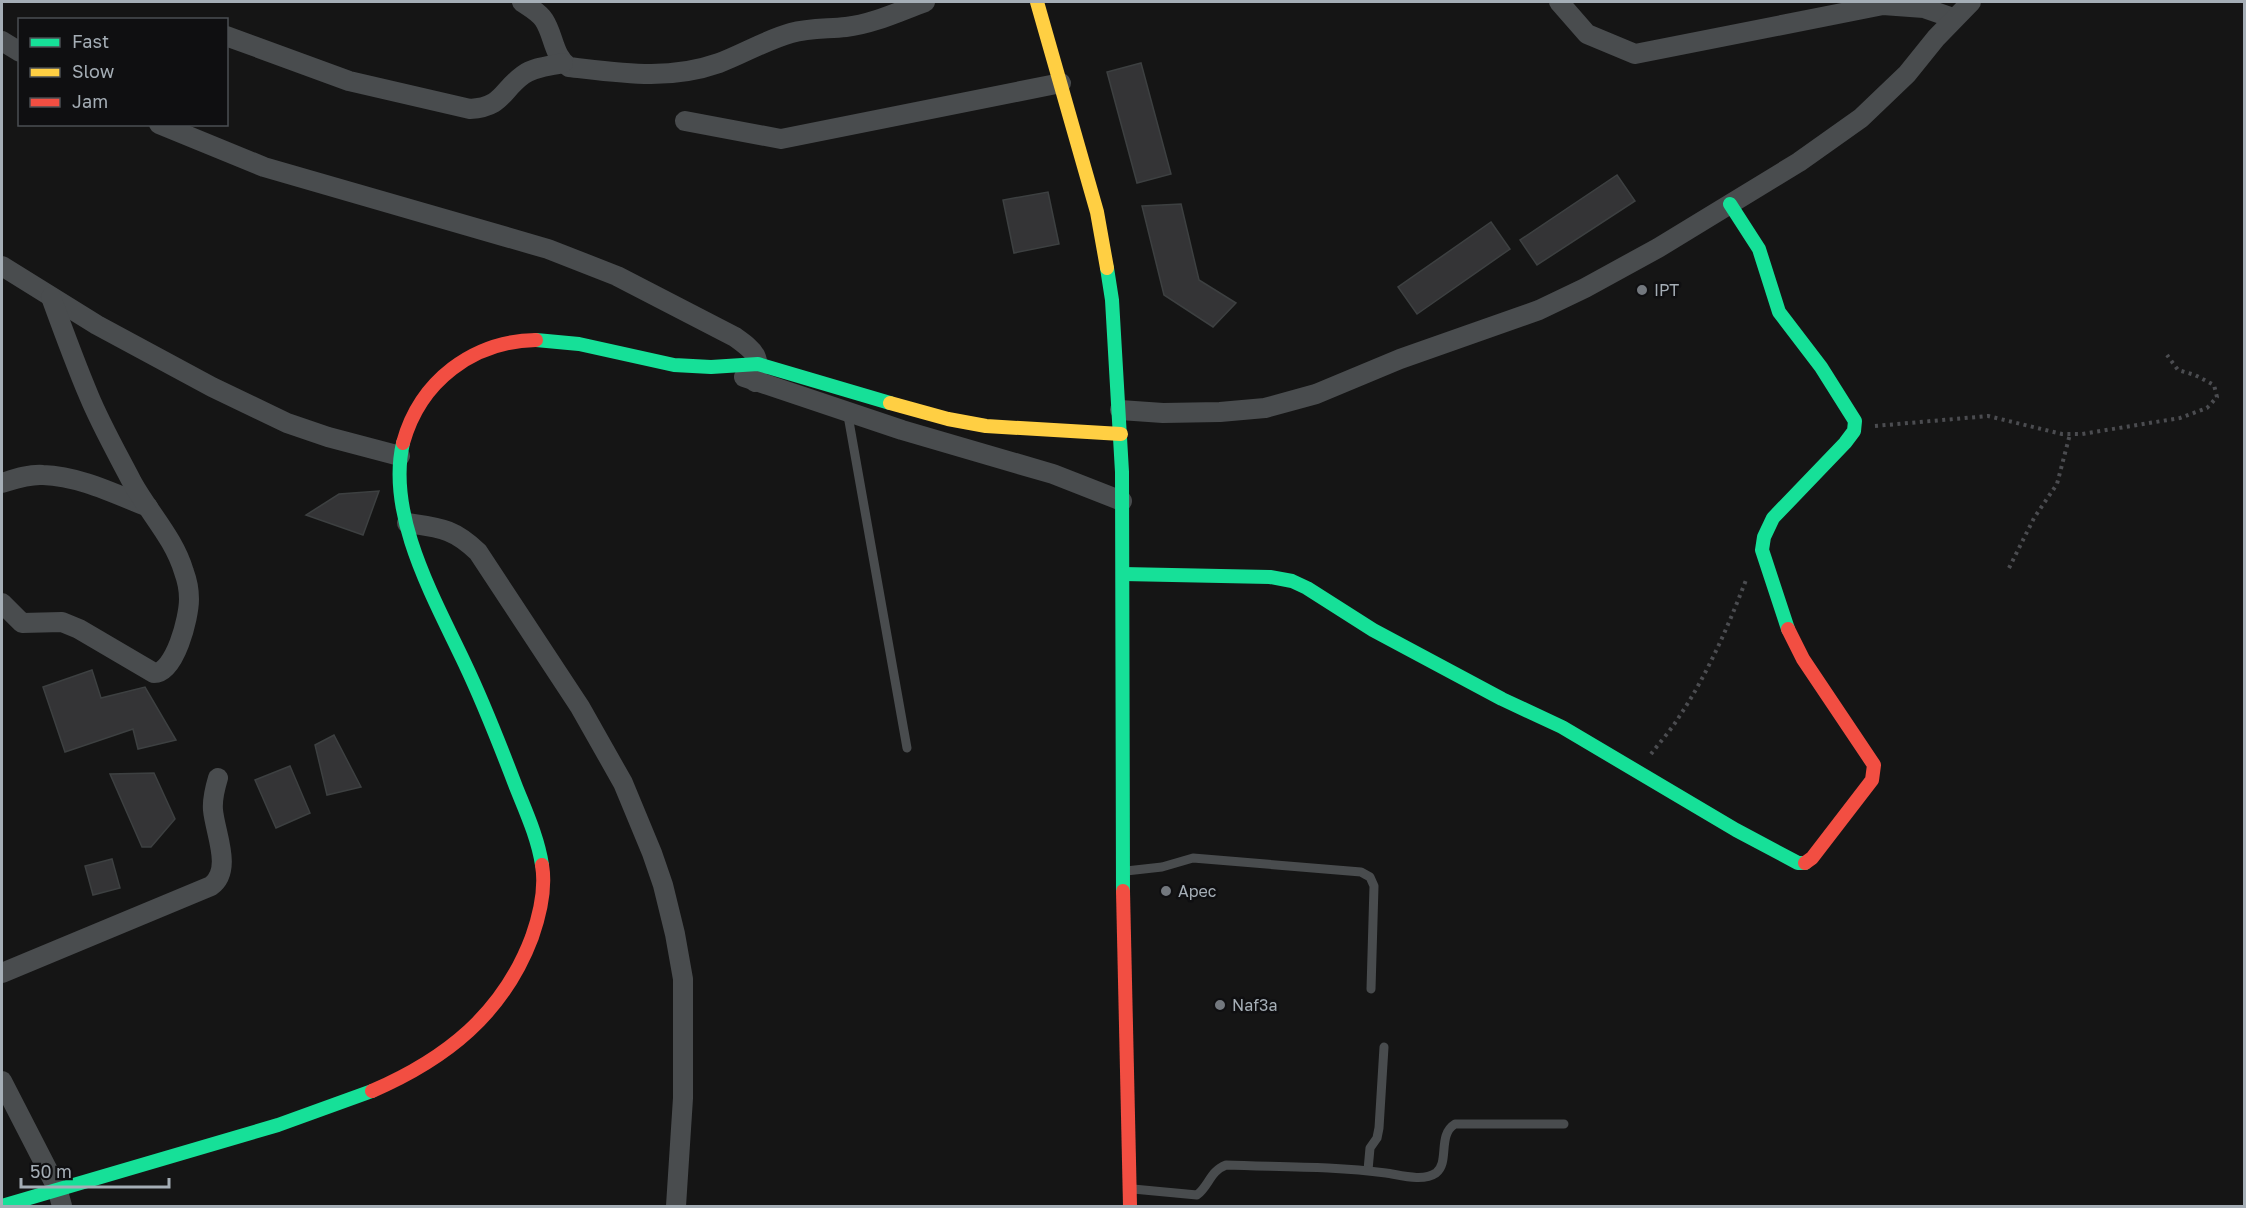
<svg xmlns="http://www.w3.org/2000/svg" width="2246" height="1208" viewBox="0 0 2246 1208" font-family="'Golos Text',sans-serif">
<rect width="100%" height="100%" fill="#151515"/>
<g fill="#343436" stroke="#3d4041" stroke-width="1.5">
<polygon points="1141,63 1171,174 1137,183 1107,72"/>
<polygon points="1617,175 1635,201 1537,265 1520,240"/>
<polygon points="1048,192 1059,244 1014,253 1003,200"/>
<polygon points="1181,204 1199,280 1236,303 1213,327 1164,295 1142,206"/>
<polygon points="1491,222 1510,249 1417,314 1398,287"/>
<polygon points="379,491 363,535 306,515 339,494"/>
<polygon points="92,670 101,698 145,687 176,740 138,749 133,729 65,752 43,687"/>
<polygon points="334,735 361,787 327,795 315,745"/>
<polygon points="290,766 310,813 276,828 255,780"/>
<polygon points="154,773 175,819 151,847 142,847 110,774"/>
<polygon points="112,859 120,888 93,895 85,866"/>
</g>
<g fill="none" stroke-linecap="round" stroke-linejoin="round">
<g stroke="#4b4c50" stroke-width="4" stroke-dasharray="3 4.5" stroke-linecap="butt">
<polyline points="1875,426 1988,416 2062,434 2082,434 2180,418 2207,408 2217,397 2214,385 2195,375 2178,370 2167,355"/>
<polyline points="2009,568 2034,518 2057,484 2070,434"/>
<path d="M1651,754C1660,742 1671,730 1679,717C1707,675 1728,627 1746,580"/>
</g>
<g stroke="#494c4e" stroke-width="9">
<polyline points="847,410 907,748"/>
<polyline points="1126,871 1162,867 1193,858 1361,872 1370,877 1374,886 1371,989"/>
<polyline points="1368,1170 1370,1148 1377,1138 1379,1128 1384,1047"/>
<path d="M1133,1189L1197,1195C1209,1186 1210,1171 1226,1165C1279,1167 1333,1166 1386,1173C1400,1175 1423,1182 1436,1173C1450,1162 1437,1135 1455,1124H1564"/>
</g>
<g stroke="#494c4e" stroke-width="20">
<path d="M522,2C529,7 539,12 544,20C554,35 553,56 569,67C621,73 668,81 719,63C743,54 766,40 791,33C809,28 827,29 846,27C873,24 900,11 925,2"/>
<polyline points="1559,2 1587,34 1635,54 1883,5 1924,8 1953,18"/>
<path d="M226,36L349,81L470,109C503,107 501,91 523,75C534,67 550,66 563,63"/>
<polyline points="2,41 20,52"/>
<polyline points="685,121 781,139 1061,83"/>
<path d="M159,124L264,167L548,249L617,276L735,337C756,352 761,356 755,382"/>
<polyline points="2,266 97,325 212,387 287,423 328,437 400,456"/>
<polyline points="744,377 902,430 1053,474 1122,501"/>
<polyline points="1120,410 1163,413 1220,412 1265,408 1316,394 1400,359 1539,310 1585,288 1658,248 1799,162 1861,118 1907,74 1936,38 1971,2"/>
<path d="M2,483C15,479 29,474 43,475C79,476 115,494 148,507"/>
<path d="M407,523C440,528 453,528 478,552L580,707L623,783L652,853L663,885L675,934L683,979V1098L676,1206"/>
<path d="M2,603L22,623L62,622L79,629L154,673C175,673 189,618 189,599C189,591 187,580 184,572C174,538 149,513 132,482C117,453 101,425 89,396C75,363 63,330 51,297"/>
<path d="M2,973L211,886C233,870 215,833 213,810C212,799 215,788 218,778"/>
<polyline points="2,1081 57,1188 62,1206"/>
</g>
<g stroke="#16e098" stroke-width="14">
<polyline points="1730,204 1759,249 1779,312 1821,367 1855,421 1854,431 1845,443 1773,518 1764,537 1762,550 1788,629"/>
<polyline points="1107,268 1112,300 1122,472 1123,891"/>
<polyline points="536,340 579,344 674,365 711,367 758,364 890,403"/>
<path d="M403,443C386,516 435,600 465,664C484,704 500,745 516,787C526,812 538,838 542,865"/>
<polyline points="1123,574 1270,577 1292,581 1307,588 1373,630 1502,699 1562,727 1736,830 1798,863 1805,863"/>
<polyline points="2,1206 278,1125 372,1091"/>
</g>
<g stroke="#ffcf43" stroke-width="14">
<polyline points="1037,2 1097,212 1107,268"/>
<polyline points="890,403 948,419 986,426 1121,434"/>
</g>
<g stroke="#f24e42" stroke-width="14">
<path d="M403,443C420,381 473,341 536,340"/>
<polyline points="1788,629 1803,659 1874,765 1872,780 1812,858 1805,863"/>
<polyline points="1123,891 1130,1206"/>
<path d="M372,1091C446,1059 503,1014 532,937C540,914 546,888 542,865"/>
</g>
</g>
<g fill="#73787e" stroke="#0f0f11" stroke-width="2">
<circle cx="1642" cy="290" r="6"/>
<circle cx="1166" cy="891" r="6"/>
<circle cx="1220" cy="1005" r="6"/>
</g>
<g text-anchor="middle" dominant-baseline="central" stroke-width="5" stroke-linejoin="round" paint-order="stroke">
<g font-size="16" fill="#a5aeb6" stroke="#0f0f11" text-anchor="start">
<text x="1654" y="290">IPT</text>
<text x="1178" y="891">Apec</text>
<text x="1232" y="1005">Naf3a</text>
</g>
</g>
<rect width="2246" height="1208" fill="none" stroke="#a5aeb6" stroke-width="6"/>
<rect x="18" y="18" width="210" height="108" fill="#0f0f11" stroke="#4b4f53" stroke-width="1.5"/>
<rect x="30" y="38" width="30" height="9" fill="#16e098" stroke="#4b4f53" stroke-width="1.5"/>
<text x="72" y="48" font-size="18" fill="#a5aeb6">Fast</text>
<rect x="30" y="68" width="30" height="9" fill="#ffcf43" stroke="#4b4f53" stroke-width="1.5"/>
<text x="72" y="78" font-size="18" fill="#a5aeb6">Slow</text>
<rect x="30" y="98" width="30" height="9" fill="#f24e42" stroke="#4b4f53" stroke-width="1.5"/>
<text x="72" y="108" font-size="18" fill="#a5aeb6">Jam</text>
<path d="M21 1178v9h148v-9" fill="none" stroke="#a5aeb6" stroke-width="3"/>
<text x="30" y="1178" font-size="18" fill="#a5aeb6" stroke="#0f0f11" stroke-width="4.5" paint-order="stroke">50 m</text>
</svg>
